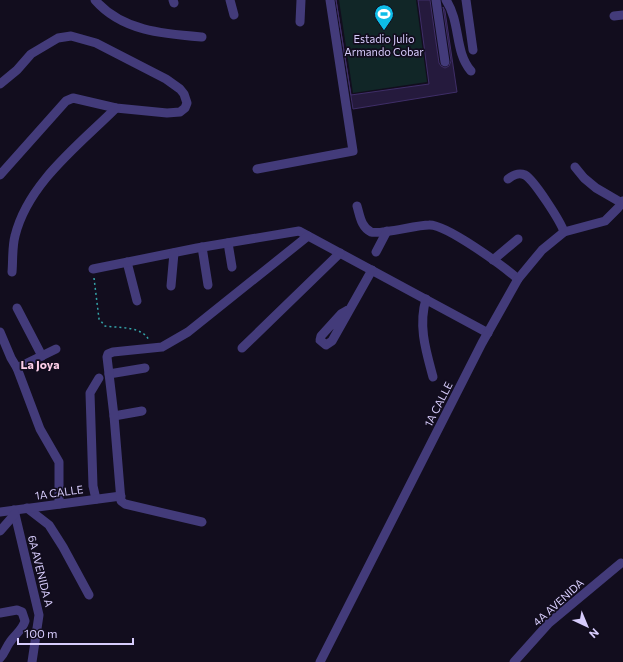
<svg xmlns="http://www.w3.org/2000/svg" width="623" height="662" viewBox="0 0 623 662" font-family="Commissioner,sans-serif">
<rect width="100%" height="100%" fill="#120d1e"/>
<polygon fill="#112627" points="339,0 416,0 427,82 353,93"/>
<polygon fill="#251a3d" stroke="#3f2e68" points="336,0 351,95 429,84 418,0 430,0 439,63 441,66 445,68 449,66 451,61 443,7 445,11 457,92 353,109"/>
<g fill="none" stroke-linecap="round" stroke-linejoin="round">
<path stroke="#34a4a9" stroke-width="1.5" stroke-dasharray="2 3" stroke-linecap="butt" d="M94,278L99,319L105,326C118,328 144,326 149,341"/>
<g stroke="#433b7a" stroke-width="9">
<path d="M95,0C122,31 163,34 202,37"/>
<polyline points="173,0 174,3"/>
<polyline points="230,0 234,15"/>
<polyline points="436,0 445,62"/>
<path d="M446,0C461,23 454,51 471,71"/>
<polyline points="466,0 473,50"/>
<polyline points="614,16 623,15"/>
<polyline points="300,22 301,0"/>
<polyline points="0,84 17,70 31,54 58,38 71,36 96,43 166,79 180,89 184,94 187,103 185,108 180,112 167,113 116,108 73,98 66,101 0,175"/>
<polyline points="575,167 584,178 596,188 622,203"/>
<polyline points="257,169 353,151 330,0"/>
<path d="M508,179C513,175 518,172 525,175C534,180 561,222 564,232"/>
<path d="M357,206C360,216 361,227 371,232C380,235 416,225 429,225C446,224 503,266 518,279"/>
<polyline points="228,243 232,267"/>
<polyline points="202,247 208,285"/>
<polyline points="376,252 387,231"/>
<polyline points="493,260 518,239"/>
<polyline points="127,262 137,301"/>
<polyline points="93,269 197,248 299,231 488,333"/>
<path d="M12,272C13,261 12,247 15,236C28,183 79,145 116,108"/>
<polyline points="171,286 174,253"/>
<path d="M426,299C418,326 426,351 433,377"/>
<polyline points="17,308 42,356"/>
<polyline points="348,310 341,314 321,336 320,340 326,345 332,341 372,270"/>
<polyline points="0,332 11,358 17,368 40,429 59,462 59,504"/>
<polyline points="242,348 340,253"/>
<polyline points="17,368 56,349"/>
<polyline points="109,374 145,368"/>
<polyline points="114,416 142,411"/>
<polyline points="96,499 93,486 90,393 99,378"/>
<polyline points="27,508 49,525 63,547 89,595"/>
<polyline points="14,510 39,615 32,662"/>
<polyline points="0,512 121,496"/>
<polyline points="202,522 125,504 121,501 114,416 107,357 108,354 113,352 162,347 188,332 308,236"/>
<polyline points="0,531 15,514"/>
<path d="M0,613L17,610L22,612L25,621C22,631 15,634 10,642C6,647 5,653 0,658"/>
<polyline points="320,662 482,343 518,279 542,250 564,232 605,221 618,208 623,201"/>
<polyline points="514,662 549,623 621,563"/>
</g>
</g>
<defs>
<g id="stadium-pin" transform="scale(1)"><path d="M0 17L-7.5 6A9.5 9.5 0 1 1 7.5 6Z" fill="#0dbce7" stroke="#120d1e"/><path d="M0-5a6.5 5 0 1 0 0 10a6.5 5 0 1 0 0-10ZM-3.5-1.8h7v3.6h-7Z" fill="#fff"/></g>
</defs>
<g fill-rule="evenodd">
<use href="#stadium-pin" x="384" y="14"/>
</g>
<g text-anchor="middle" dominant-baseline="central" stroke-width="3.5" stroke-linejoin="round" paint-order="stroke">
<g font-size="11" fill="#d7ccfc" stroke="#120d1e">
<text x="384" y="38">Estadio Julio<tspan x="384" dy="13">Armando Cobar</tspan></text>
</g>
<g font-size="11" fill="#d7ccfc" stroke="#120d1e">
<text transform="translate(438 404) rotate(-63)">1A CALLE</text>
<text transform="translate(59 492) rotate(-8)">1A CALLE</text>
<text transform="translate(41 571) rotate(76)">6A AVENIDA A</text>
<text transform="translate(558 602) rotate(-42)">4A AVENIDA</text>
</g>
<g font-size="12" font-weight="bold" fill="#fccee7" stroke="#120d1e">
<text x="40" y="364">La Joya</text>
</g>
</g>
<g transform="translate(587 626) rotate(136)" stroke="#120d1e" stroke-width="3" paint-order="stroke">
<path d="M0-3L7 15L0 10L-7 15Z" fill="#d7ccfc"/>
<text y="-6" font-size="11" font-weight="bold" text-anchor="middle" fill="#d7ccfc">N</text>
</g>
<path d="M18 638v6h115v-6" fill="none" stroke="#d7ccfc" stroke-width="2"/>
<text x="24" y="638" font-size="12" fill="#d7ccfc" stroke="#120d1e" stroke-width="3" paint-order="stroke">100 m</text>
</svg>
